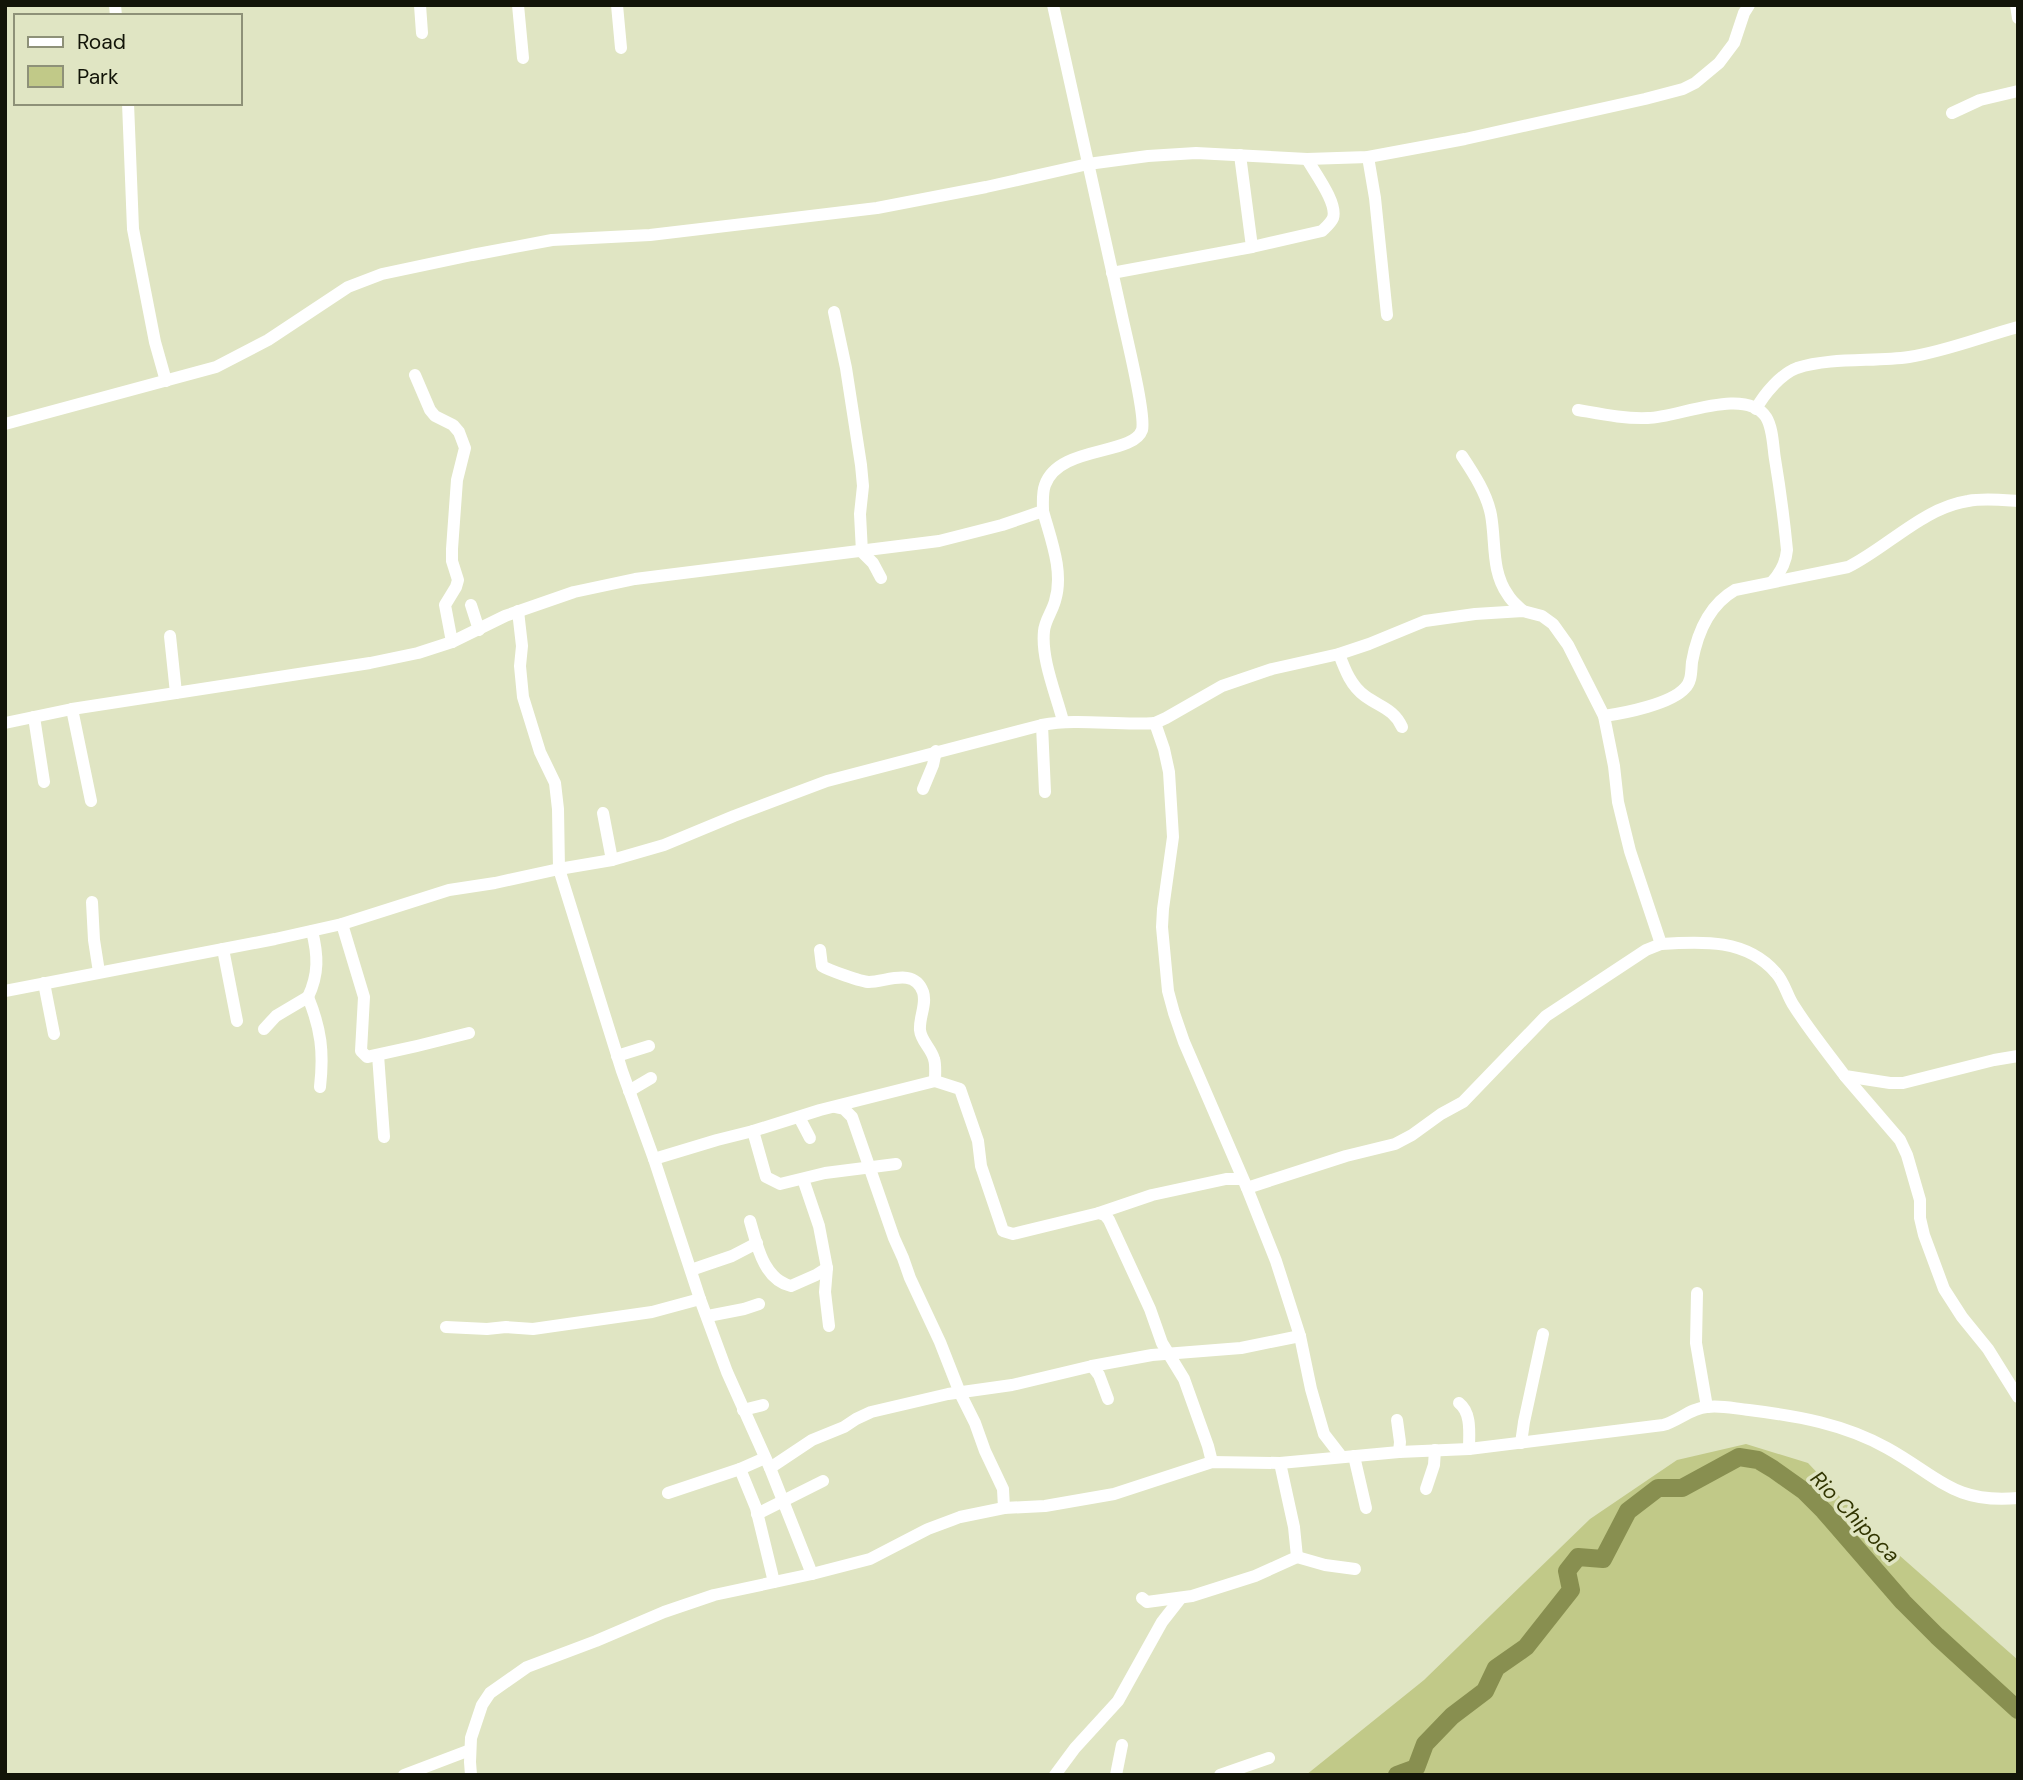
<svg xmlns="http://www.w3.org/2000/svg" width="2023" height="1780" viewBox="0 0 2023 1780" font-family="'DM Sans',sans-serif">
<rect width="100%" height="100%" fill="#e0e5c3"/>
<polygon fill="#c1c988" points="1746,1444 1808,1463 1874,1533 2018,1660 2018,1775 1306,1775 1424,1680 1590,1519 1677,1460"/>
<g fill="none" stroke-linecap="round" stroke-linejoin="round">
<polyline stroke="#888f50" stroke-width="18" points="1397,1775 1416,1768 1425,1744 1452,1716 1485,1691 1496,1668 1526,1647 1571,1590 1567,1571 1578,1557 1603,1559 1628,1511 1658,1488 1682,1488 1739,1457 1758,1460 1773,1469 1804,1491 1824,1511 1903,1602 1937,1636 2018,1710"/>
<g stroke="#fff" stroke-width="12">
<polyline points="115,5 116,16"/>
<polyline points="420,5 422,33"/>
<polyline points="518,5 523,58"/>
<polyline points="617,5 621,48"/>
<polyline points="2016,5 2018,18"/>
<polyline points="128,103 133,229 155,342 166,381"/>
<polyline points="1952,113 1980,100 2018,91"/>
<polyline points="1368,157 1375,198 1387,315"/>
<path d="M1252,247L1322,231C1326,227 1331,223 1333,218C1338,203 1314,172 1307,159"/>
<polyline points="1112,273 1252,247 1240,155"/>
<polyline points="834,312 846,368 861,465 863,486 860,514 862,552 873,563 881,578"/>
<polyline points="415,375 430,410 435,416 453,425 459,432 465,448 457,480 452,549 452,561 458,580 456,587 445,605 452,642"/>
<path d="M1756,409C1764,394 1781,374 1797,368C1831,357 1874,362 1909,357C1947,351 1981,337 2018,327"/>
<path d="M1578,410C1601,414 1624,419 1648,418C1677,418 1745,386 1766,417C1773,428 1773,447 1775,459C1780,489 1784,519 1787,550C1786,563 1781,572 1772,582"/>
<polyline points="5,424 216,367 268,340 348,287 382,274 472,255 552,240 650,235 877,208 986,187 1088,164 1148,156 1196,153 1307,159 1368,157 1465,139 1645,99 1683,89 1695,83 1719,63 1734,43 1744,13 1749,5"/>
<path d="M1462,456C1474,474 1487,494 1491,515C1496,543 1491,571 1508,595C1512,602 1518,606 1523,611"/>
<path d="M1043,511C1051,540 1064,572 1055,601C1052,612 1045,620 1044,631C1041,659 1056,694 1063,721"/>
<polyline points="471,605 479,630"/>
<polyline points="518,611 522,646 520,666 523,697 540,752 555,783 558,809 559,869 622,1071 654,1159 700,1299 727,1372 770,1468 812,1574"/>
<polyline points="170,636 176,693"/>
<path d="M1339,654C1345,670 1351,686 1365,696C1380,707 1394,709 1402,727"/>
<polyline points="72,709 91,801"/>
<path d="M1604,716C1625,713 1671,704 1685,688C1692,681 1691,671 1692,662C1697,634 1709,605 1735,590L1848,567C1888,547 1923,508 1968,501C1984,498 2002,500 2018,501"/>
<polyline points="34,717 44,782"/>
<path d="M5,723L72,709L370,663L418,653L452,642L505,616L574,592L635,579L939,541L1002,525L1043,511C1043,503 1042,493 1045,485C1059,445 1133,456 1142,430C1146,415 1126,335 1122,316C1099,212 1076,109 1053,5"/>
<path d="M1155,723L1166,718L1222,686L1272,669L1339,654L1369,644L1425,621L1475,614L1523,611L1542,616L1553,624L1568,645L1604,716L1614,766L1618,802L1630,851L1661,944C1703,941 1747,939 1776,973C1785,983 1787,996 1794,1006C1809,1030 1828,1053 1845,1076L1890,1083H1903L1994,1060L2018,1056"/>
<polyline points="1042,725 1045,792"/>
<polyline points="923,789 933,765 936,751"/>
<polyline points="603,813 612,860"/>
<polyline points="92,902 94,940 99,972"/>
<path d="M342,924L364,997L361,1051L367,1057C401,1050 435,1042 469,1033"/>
<polyline points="223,949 237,1021"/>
<path d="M820,950L822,966C828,970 862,982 869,982C886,982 914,967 923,992C927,1004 919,1017 920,1030C921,1041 931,1048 934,1059C936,1065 935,1074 935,1081L960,1089L978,1141L981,1166L1003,1231L1013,1234L1099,1213L1105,1215L1109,1220L1150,1309L1162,1343L1184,1379L1208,1446L1212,1462"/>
<polyline points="44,983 54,1034"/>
<path d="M5,991L275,939L342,924L449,890L495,883L559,869L612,860L664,845L734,816L827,781L1042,725C1079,718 1117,726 1155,723L1164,749L1169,772L1173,837L1163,909L1162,927L1168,991L1174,1013L1184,1042L1247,1188L1276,1261L1300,1336L1311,1389L1324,1434L1341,1456"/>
<path d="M308,997C319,974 318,955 312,931"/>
<path d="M264,1029L276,1016L308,997C321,1029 324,1052 320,1087"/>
<polyline points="378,1055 384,1137"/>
<polyline points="617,1056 649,1046"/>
<polyline points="1845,1076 1900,1140 1907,1155 1920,1200 1920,1218 1924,1235 1944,1289 1962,1317 1988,1349 2018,1397"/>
<polyline points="629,1091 651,1078"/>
<polyline points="835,1107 844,1109 852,1117 894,1238 903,1258 910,1278 940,1342 960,1393 975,1423 985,1451 1003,1489 1004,1508"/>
<polyline points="799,1117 810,1138"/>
<polyline points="753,1131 766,1177 780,1184 825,1173 896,1164"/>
<polyline points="654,1159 717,1140 753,1131 820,1110 935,1081"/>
<polyline points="803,1179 819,1226 827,1268 825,1292 829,1326"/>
<polyline points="1247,1188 1346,1156 1395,1144 1412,1135 1441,1114 1463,1102 1546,1016 1646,950 1661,944"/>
<polyline points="1099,1213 1152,1195 1226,1179 1242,1179"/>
<path d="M750,1221C757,1245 763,1279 791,1286L816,1275L827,1268"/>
<polyline points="691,1270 732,1256 757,1243"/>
<polyline points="1697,1293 1696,1343 1707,1407"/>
<polyline points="708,1316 744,1309 759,1304"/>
<polyline points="446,1327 487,1329 506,1327 533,1329 652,1312 700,1299"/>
<polyline points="1092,1366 1099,1375 1108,1399"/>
<path d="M1459,1403C1472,1413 1469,1434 1469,1449"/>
<polyline points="743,1410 763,1405"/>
<polyline points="1397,1420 1400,1442 1399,1452"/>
<polyline points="1521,1443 1524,1422 1543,1334"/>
<polyline points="1354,1456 1366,1508"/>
<polyline points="770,1468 812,1440 844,1427 856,1419 871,1412 948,1394 1012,1385 1092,1366 1152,1355 1241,1348 1300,1336"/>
<polyline points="740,1469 756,1508 774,1582"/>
<polyline points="1426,1489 1434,1465 1435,1450"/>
<polyline points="668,1493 740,1469 765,1458"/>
<polyline points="757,1514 823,1481"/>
<polyline points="1297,1557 1325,1565 1355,1569"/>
<polyline points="1142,1598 1147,1602 1192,1596 1255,1576 1297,1557 1294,1527 1280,1463"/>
<polyline points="404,1775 470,1750"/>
<path d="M471,1775L470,1762L471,1738L482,1705L490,1693L527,1667L596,1641L664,1612L714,1595L812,1574L870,1559L928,1529L960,1517L1004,1508L1045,1506L1114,1494L1212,1462L1280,1463L1399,1452L1469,1449L1663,1425C1678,1421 1691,1408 1707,1407C1721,1405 1736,1409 1749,1410C1798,1416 1844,1424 1887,1448C1938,1476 1953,1504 2018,1498"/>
<polyline points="1055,1775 1075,1748 1118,1701 1162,1622 1180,1599"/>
<polyline points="1116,1775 1122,1745"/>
<polyline points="1220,1775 1269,1758"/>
</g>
</g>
<g text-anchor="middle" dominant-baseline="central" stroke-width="7" stroke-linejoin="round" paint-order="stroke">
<g font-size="21" font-style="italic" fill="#313501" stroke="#e0e5c3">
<text transform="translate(1855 1517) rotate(46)">Rio Chipoca</text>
</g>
</g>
<rect width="2023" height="1780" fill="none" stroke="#121408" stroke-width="14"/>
<rect x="14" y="14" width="228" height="91" fill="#e0e5c3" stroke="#8e9178" stroke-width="2"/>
<rect x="28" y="37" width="35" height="10" fill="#ffffff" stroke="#8e9178" stroke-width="2"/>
<text x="77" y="49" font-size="21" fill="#121408">Road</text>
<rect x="28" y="66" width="35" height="21" fill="#c1c988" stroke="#8e9178" stroke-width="2"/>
<text x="77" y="84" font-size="21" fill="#121408">Park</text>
</svg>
